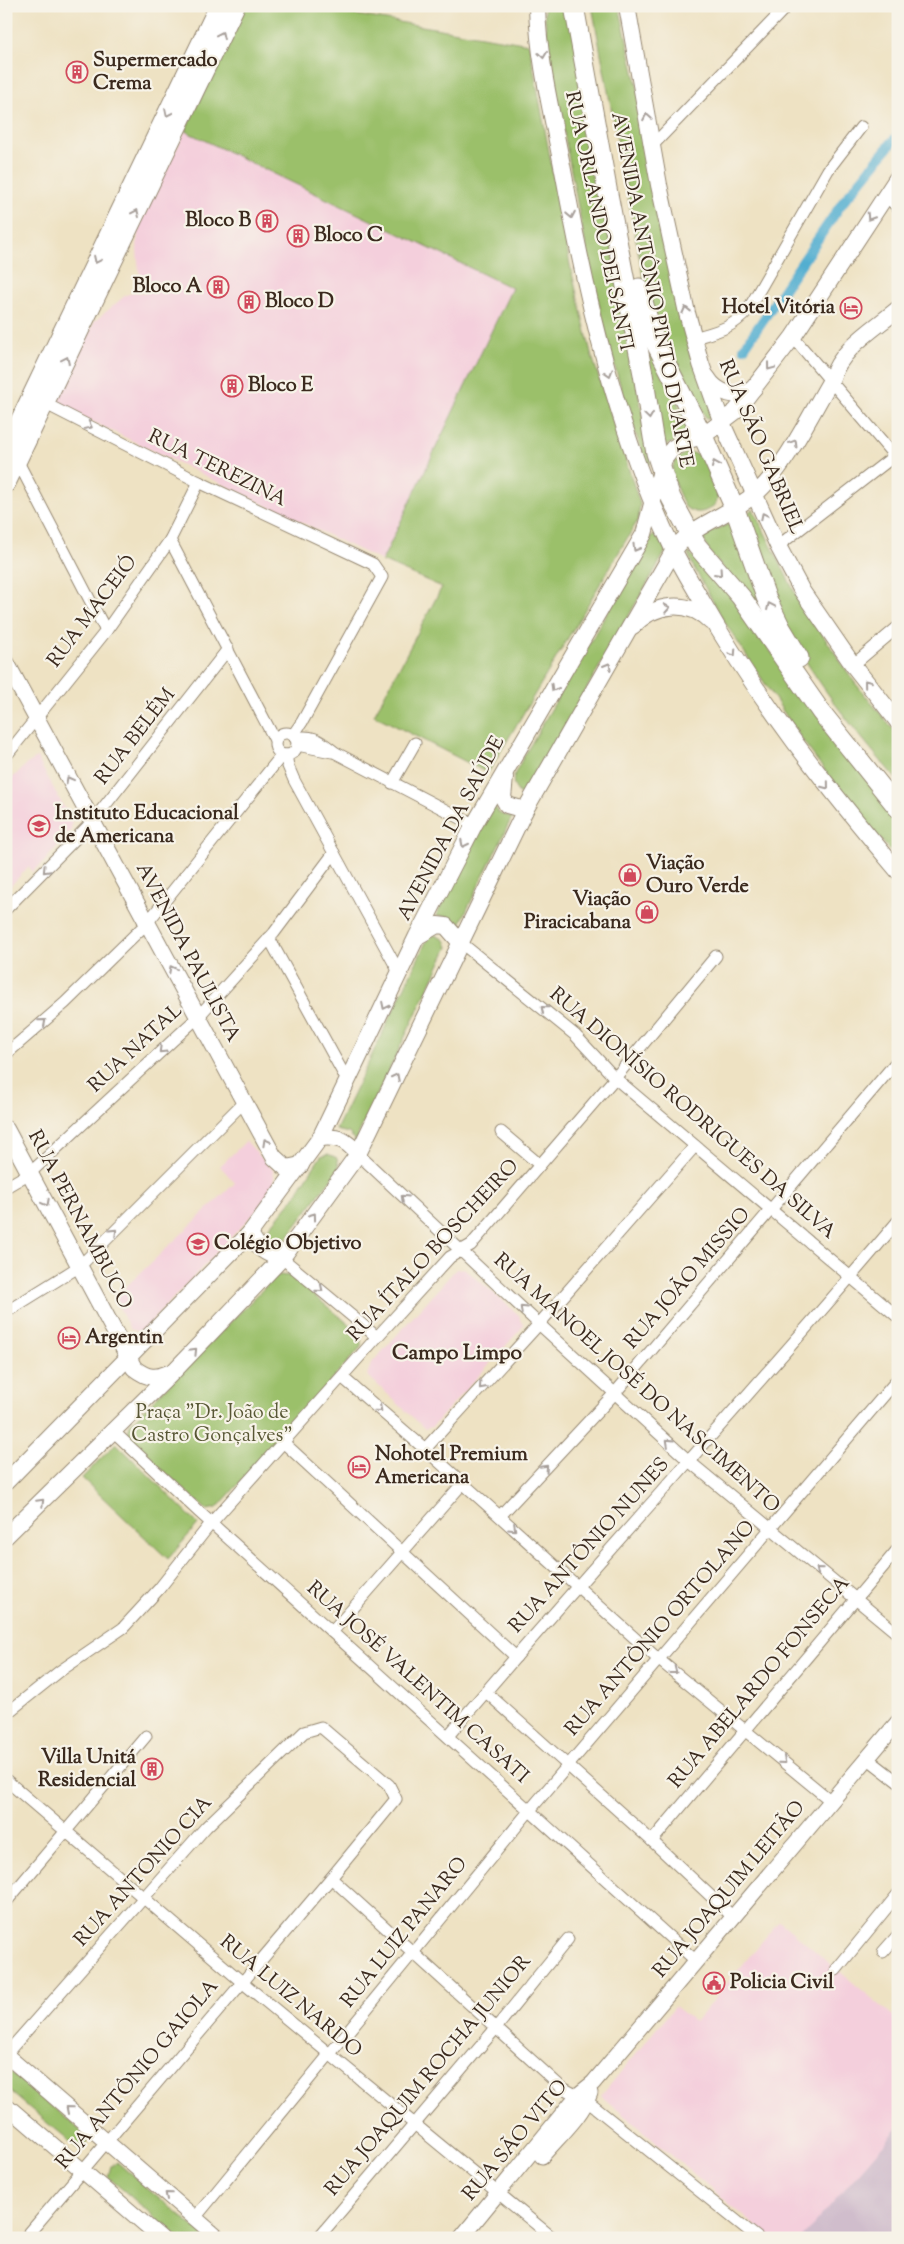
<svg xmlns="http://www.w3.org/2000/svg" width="904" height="2244" viewBox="0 0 904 2244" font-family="'Sorts Mill Goudy',serif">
<rect width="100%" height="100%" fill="#f7f3e8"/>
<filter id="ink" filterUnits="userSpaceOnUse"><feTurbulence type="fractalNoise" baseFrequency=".02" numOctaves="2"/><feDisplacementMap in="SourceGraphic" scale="10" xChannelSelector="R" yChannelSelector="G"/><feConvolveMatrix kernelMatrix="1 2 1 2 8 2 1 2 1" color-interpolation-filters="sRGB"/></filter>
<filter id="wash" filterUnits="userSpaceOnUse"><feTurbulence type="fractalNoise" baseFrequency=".0096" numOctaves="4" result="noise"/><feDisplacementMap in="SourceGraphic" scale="20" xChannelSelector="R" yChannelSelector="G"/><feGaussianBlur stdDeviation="1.12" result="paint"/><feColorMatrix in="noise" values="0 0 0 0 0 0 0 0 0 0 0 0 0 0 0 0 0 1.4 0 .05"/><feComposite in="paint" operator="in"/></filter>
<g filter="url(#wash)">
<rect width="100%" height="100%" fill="#eee2c3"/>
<g fill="#f4cfdc">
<polygon points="185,131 513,288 382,561 58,405 56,398 82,343 95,321 126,295 136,292 144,294 149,283 142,278 139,272 137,250 138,228"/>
<polygon points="37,758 72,822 71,830 43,863 32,872 29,866 6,891 6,784 27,764"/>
<polygon points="246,1141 273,1170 276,1190 141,1332 130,1329 114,1298 235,1183 220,1166"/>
<polygon points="464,1268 519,1315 523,1324 521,1329 432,1427 425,1429 367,1375 371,1364 456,1269"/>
<polygon points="779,1921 898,2020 898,2238 770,2238 601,2096 675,2006 695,2022"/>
</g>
<polygon fill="#d0bdcc" points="898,2128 898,2238 802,2238"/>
<g fill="#9bc06b" stroke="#6b7544">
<polygon points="244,6 303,6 529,44 570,265 591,353 640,504 638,520 488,773 374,715 442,587 382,561 512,288 185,131"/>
<path d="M544,6H569L651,463L647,465C608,362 587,256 567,149C559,102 547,54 544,6Z"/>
<polygon points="592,6 619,6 713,417 707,419 674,368 661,339 644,282"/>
<polygon points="638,311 691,434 665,446 661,444"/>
<path d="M690,452L704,457C711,472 730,500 707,510C699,514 692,512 685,507C677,487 659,461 690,452Z"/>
<path d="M753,509L796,595L855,683L898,735V781C848,723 792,655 767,582C759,560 754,536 747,513Z"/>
<polygon points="731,523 772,626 710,553 702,536"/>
<path d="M652,535L659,537L666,551L527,792L520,794C507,781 516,772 523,758Z"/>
<polygon points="687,551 717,579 875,791 898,817 898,860 836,786 800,737 724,621 693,566"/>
<polygon points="493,805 500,814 512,817 459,926 449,917 436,916"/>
<polygon points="435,935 445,940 448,947 355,1141 349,1133 336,1130 428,938"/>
<polygon points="328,1154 337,1158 339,1168 283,1243 273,1241 269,1235 269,1228 293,1199 321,1156"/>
<polygon points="279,1275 290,1276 356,1330 361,1338 361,1347 217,1508 207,1510 132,1443 128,1434 130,1424 274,1278"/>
<polygon points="116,1443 198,1524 168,1559 82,1478"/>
<polygon points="6,2068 86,2135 87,2141 85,2146 77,2148 6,2088"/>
<polygon points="118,2163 207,2238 179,2238 108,2177 111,2166"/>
</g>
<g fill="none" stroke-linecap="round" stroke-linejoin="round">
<polyline stroke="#52aed0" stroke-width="10" points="744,348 843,202 898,135"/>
</g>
</g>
<g filter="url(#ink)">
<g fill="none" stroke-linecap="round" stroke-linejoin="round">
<g stroke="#948670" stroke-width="13">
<g id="minor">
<polyline points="652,146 787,6"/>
<polyline points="885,194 898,208"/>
<polyline points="793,337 898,460"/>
<path d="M694,338C718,331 731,329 748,310L828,170L861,127"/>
<polyline points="40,401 199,482 373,564 382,577 302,722 293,735"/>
<polyline points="17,460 106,631"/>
<polyline points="170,540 275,740"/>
<polyline points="778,546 898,453"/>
<polyline points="853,665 898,627"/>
<circle cx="286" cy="744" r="11"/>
<path d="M295,738C315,734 321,742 336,753L474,825"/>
<polyline points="297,745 332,752"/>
<polyline points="286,755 288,766 294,780 400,974"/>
<polyline points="6,756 106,631 170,540 199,482"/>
<polyline points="392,783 415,743"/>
<polyline points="6,909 92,822 228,649"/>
<polyline points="269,938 348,1082"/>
<polyline points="460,942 575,1035 615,1078 898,1317"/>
<polyline points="6,1054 65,1003 147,923 282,755"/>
<polyline points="501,1132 540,1165"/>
<polyline points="358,1154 539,1324 690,1462 898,1634"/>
<polyline points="6,1187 30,1173 198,1017 274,933 334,853"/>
<polyline points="282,1258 377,1337"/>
<polyline points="6,1312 80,1266 244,1102"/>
<polyline points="342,1377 425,1449 658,1659 831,1801"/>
<polyline points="113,1431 198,1511 696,1961"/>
<polyline points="283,1442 516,1657"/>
<polyline points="425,1449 539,1324 695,1146"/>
<polyline points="500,1516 615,1393 898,1060"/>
<polyline points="332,1632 463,1483"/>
<polyline points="486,1692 652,1841 733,1917"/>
<polyline points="6,1714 60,1671 123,1628 159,1589 212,1522 377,1337 450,1257 471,1245 615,1078 716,956"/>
<path d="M448,1736C595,1562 751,1396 898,1221"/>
<polyline points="867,1758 898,1782"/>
<polyline points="6,1780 242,1982 553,2238"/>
<polyline points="652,1841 898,1549"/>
<polyline points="331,1878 561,2087 587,2101 758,2238"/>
<polyline points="6,1902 146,1736"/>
<polyline points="883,1952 898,1935"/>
<polyline points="836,1970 898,1894"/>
<polyline points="6,2054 206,1827 304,1732 321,1727 389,1785 396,1799 331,1878 25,2238"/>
<polyline points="195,2218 530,1810 898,1379"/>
<polyline points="318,2238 496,2028 568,1939"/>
</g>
</g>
<g stroke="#948670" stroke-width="17">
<g id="tertiary">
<polyline points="6,2055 218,2238"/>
<polyline points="6,2105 161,2238"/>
<path d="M542,2156C558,2137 582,2116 590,2093"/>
<polyline points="461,2238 578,2095 593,2083 898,1722"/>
</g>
</g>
<g stroke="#948670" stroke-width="18">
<g id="secondary">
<path d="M537,6C538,62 555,126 565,181C588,306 618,434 673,549C682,568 693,585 703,603C759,701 826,786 898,871"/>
<polyline points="627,6 659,185 687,313 701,364 722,423 778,546 802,591 853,665 898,722"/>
<path d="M707,377C717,394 738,400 754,388"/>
<path d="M633,626C655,603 688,599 711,622"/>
<polyline points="6,662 274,1157 286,1168 301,1165"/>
<polyline points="505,777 503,798 507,805 525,810"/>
<polyline points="418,936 437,925 446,926 460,942"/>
<path d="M6,1129L134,1368C148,1379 156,1379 171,1372"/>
<path d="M320,1138C339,1136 346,1140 358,1154"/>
<path d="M250,1233C257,1248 266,1255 282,1258"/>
<polyline points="6,1482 250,1233 320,1138 417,936 474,825 644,534 664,459 673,448 685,441 703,436 736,411 793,337 898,177"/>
<path d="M6,1536L175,1370L282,1258L358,1154L525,810L674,550C693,524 730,515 755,494C784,470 811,414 831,380C841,348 873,330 898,309"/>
</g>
</g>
<g stroke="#948670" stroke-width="21">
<g id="primary">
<polyline points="574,6 608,194 643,374 653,437 656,453 671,498 697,546 741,597 821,712 898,808"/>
<polyline points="639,288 654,340 703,436 735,509 766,597 781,628 799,658"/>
<polyline points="6,450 219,6"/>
<polyline points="6,483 235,6"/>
</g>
</g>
<use href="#minor" stroke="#fff" stroke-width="11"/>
<use href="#tertiary" stroke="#fff" stroke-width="15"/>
<use href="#secondary" stroke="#fff" stroke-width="16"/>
<use href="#primary" stroke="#fff" stroke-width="19"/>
</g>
<defs><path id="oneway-chevron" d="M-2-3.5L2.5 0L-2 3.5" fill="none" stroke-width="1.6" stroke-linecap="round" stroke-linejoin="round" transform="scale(1.25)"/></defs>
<g stroke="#a79f9a">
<use href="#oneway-chevron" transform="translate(221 35) rotate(-65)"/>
<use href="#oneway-chevron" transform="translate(543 55) rotate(82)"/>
<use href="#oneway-chevron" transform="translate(168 113) rotate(116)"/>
<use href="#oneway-chevron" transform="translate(647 117) rotate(-100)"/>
<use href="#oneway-chevron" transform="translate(136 213) rotate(-65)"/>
<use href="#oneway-chevron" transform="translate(571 215) rotate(79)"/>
<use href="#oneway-chevron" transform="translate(870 217) rotate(123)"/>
<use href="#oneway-chevron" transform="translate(97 260) rotate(116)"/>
<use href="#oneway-chevron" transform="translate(686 310) rotate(-104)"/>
<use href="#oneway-chevron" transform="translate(66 360) rotate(-65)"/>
<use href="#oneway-chevron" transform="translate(770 367) rotate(127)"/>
<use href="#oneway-chevron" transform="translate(609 373) rotate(73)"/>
<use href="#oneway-chevron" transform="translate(649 416) rotate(82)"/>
<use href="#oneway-chevron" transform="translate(89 426) rotate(27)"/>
<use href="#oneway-chevron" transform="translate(794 443) rotate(-59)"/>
<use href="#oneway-chevron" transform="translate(715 464) rotate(-113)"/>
<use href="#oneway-chevron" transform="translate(764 516) rotate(-116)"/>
<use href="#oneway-chevron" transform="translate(636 548) rotate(120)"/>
<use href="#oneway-chevron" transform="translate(719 573) rotate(48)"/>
<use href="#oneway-chevron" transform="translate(770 606) rotate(-115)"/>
<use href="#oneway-chevron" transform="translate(667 608) rotate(-10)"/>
<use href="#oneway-chevron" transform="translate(733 653) rotate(57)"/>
<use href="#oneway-chevron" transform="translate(608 666) rotate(-60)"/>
<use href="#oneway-chevron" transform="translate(867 683) rotate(-129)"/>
<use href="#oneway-chevron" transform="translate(554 688) rotate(120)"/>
<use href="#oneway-chevron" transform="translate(69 780) rotate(-118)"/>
<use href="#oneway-chevron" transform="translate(826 786) rotate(51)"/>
<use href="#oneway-chevron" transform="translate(464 844) rotate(117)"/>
<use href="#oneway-chevron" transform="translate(46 870) rotate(134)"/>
<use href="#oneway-chevron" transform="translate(172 969) rotate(-118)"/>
<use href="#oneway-chevron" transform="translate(385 1006) rotate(116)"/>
<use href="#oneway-chevron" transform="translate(544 1009) rotate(-140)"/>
<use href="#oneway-chevron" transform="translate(43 1022) rotate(-41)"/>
<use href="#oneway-chevron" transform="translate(162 1050) rotate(136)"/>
<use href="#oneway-chevron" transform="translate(396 1077) rotate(-63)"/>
<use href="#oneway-chevron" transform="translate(266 1142) rotate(-119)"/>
<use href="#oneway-chevron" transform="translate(404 1198) rotate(-137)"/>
<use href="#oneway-chevron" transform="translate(46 1203) rotate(62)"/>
<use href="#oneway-chevron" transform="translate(313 1216) rotate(-54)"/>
<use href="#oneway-chevron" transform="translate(114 1232) rotate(-44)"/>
<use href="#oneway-chevron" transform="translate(320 1289) rotate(40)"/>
<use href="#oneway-chevron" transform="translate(523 1309) rotate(-137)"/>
<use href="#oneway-chevron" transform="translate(194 1351) rotate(-46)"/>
<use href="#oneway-chevron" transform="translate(482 1386) rotate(132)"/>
<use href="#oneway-chevron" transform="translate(379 1409) rotate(41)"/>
<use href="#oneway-chevron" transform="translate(669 1442) rotate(-137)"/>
<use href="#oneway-chevron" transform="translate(545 1468) rotate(-47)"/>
<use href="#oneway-chevron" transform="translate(41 1502) rotate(-45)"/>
<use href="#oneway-chevron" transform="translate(513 1528) rotate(43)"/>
<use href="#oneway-chevron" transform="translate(819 1570) rotate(-141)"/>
<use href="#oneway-chevron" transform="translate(674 1671) rotate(37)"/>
<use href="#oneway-chevron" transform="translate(783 1761) rotate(40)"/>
<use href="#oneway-chevron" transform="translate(69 2109) rotate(-139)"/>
<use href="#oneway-chevron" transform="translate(168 2195) rotate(-139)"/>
</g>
</g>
<defs>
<g id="building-ring" transform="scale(1.125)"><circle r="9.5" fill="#f7f3e8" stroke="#d1495b" stroke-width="1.5"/><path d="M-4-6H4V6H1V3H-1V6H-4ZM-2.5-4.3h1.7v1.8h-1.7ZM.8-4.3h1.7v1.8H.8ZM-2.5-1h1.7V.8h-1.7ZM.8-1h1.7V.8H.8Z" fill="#d1495b"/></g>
<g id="hotel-ring" transform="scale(1.125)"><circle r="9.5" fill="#f7f3e8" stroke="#d1495b" stroke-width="1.5"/><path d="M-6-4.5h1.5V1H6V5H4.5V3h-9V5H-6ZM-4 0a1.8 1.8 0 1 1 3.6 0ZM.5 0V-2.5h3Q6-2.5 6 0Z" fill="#d1495b"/></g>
<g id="school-ring" transform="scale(1.125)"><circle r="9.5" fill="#f7f3e8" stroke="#d1495b" stroke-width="1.5"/><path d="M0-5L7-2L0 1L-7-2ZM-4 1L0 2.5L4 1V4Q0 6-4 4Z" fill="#d1495b"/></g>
<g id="shop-ring" transform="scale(1.125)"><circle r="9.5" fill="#f7f3e8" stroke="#d1495b" stroke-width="1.5"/><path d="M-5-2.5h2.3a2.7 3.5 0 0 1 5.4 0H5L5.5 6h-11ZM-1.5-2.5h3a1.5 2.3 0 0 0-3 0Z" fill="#d1495b"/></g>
<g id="civic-ring" transform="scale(1.125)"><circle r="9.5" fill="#f7f3e8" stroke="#d1495b" stroke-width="1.5"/><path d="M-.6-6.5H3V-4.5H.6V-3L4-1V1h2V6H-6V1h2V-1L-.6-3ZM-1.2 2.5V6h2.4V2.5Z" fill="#d1495b"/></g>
</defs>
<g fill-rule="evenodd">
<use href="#building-ring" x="77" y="72"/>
<use href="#building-ring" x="267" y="221"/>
<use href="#building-ring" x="298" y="236"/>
<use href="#building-ring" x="218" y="287"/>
<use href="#building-ring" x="249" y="302"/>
<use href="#hotel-ring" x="851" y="308"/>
<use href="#building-ring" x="232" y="386"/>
<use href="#school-ring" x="39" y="826"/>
<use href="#shop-ring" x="630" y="875"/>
<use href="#shop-ring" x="647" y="912"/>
<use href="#school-ring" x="198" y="1244"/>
<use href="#hotel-ring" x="69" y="1338"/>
<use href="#hotel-ring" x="359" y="1467"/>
<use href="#building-ring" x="152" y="1769"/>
<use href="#civic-ring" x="714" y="1983"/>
</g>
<g text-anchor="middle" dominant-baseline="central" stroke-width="4.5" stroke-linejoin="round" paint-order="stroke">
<g font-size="20" font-weight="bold" fill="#3b2a1e" stroke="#f7f3e8" text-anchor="start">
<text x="93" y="61">Supermercado<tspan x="93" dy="23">Crema</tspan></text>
<text x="251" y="221" text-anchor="end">Bloco B</text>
<text x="314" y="236">Bloco C</text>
<text x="202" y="287" text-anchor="end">Bloco A</text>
<text x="265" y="302">Bloco D</text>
<text x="835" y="308" text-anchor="end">Hotel Vitória</text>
<text x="248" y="386">Bloco E</text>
<text x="55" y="814">Instituto Educacional<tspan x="55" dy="23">de Americana</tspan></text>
<text x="646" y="864">Viação<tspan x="646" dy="23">Ouro Verde</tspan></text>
<text x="631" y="900" text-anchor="end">Viação<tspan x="631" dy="23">Piracicabana</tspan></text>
<text x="214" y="1244">Colégio Objetivo</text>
<text x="85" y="1338">Argentin</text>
<text x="375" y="1455">Nohotel Premium<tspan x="375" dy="23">Americana</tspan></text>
<text x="136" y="1758" text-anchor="end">Villa Unitá<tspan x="136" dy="23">Residencial</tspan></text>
<text x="730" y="1983">Policia Civil</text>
</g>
<g font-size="20" fill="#3b2a1e" stroke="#f7f3e8">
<text transform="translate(598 221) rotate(78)">RUA ORLANDO DEI SANTI</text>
<text transform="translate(651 290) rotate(79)">AVENIDA ANTÔNIO PINTO DUARTE</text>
<text transform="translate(760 447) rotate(67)">RUA SÃO GABRIEL</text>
<text transform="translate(217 469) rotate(26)">RUA TEREZINA</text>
<text transform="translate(93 612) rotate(-53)">RUA MACEIÓ</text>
<text transform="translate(136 737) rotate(-52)">RUA BELÉM</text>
<text transform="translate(452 829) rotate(-62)">AVENIDA DA SAÚDE</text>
<text transform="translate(187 953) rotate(62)">AVENIDA PAULISTA</text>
<text transform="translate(136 1049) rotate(-43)">RUA NATAL</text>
<text transform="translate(692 1114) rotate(41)">RUA DIONÍSIO RODRIGUES DA SILVA</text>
<text transform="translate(79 1220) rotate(62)">RUA PERNAMBUCO</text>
<text transform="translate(434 1251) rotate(-47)">RUA ÍTALO BOSCHEIRO</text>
<text transform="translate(688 1279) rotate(-49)">RUA JOÃO MISSIO</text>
<text transform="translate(636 1384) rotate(42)">RUA MANOEL JOSÉ DO NASCIMENTO</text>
<text transform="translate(590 1546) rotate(-48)">RUA ANTÔNIO NUNES</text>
<text transform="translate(661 1629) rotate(-49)">RUA ANTÔNIO ORTOLANO</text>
<text transform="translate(417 1683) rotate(42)">RUA JOSÉ VALENTIM CASATI</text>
<text transform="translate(760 1683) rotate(-50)">RUA ABELARDO FONSECA</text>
<text transform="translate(144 1872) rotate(-48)">RUA ANTONIO CIA</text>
<text transform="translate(730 1890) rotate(-50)">RUA JOAQUIM LEITÃO</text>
<text transform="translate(405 1933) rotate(-51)">RUA LUIZ PANARO</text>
<text transform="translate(290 1997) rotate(40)">RUA LUIZ NARDO</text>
<text transform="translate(138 2075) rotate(-50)">RUA ANTÔNIO GAIOLA</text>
<text transform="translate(429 2076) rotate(-50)">RUA JOAQUIM ROCHA JUNIOR</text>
<text transform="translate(516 2141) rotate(-50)">RUA SÃO VITO</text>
</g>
<g font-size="20" fill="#585735" stroke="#f7f3e8">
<text x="212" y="1413">Praça "Dr. João de<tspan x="212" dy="23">Castro Gonçalves"</tspan></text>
</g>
<g font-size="21" font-weight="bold" fill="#3b2a1e" stroke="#f7f3e8">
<text x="457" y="1354">Campo Limpo</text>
</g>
</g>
<rect width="904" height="2244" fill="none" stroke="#f7f3e8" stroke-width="25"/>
</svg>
